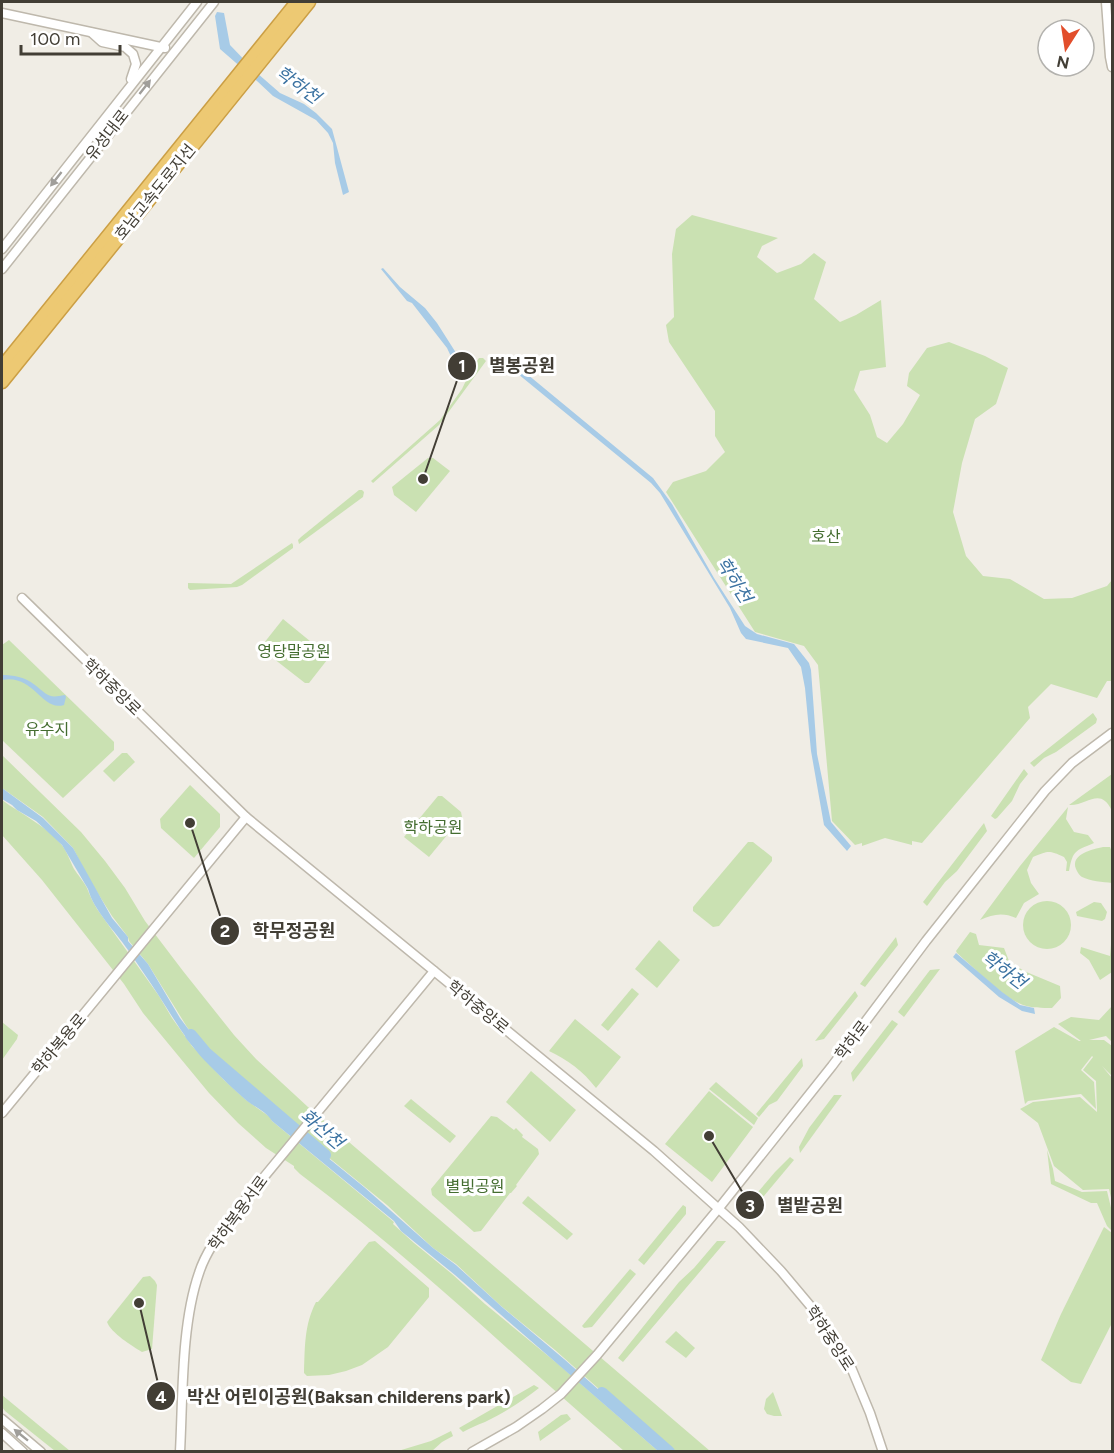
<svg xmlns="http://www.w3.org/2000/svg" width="1114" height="1453" viewBox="0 0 1114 1453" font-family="Figtree,'Noto Sans KR',sans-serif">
<rect width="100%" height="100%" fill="#f0ede5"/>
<g fill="#cae1b2">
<polygon points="692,215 778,238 762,246 757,257 777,273 801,264 814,253 826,262 814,299 840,322 856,315 881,300 886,367 860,371 854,390 870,415 877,437 887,443 903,424 920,395 907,386 909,373 927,348 949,342 985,356 1008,368 996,404 975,419 962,463 953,512 966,556 983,576 1010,579 1044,599 1072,598 1107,586 1112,580 1112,681 1107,681 1097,698 1051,684 1028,707 1030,718 922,843 912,841 912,845 885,838 862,846 862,843 855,845 832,821 818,665 804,646 755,632 666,492 673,482 706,471 725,452 715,436 715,411 669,342 666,325 674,317 672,254 676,229"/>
<polygon points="479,358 483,358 486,361 439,425 373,483 371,481 440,420 462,389 471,370"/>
<polygon points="428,458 433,458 450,471 416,512 394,495 392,487"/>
<polygon points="359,490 362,490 364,492 363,497 299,544 298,540 301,537"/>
<polygon points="292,543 293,545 293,548 242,585 237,587 190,590 188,588 188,583 231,584"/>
<polygon points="283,619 327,655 327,660 309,683 305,683 260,648"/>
<polygon points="9,640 114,742 114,750 63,798 2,740 2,645"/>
<polygon points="1093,713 1097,719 1096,723 1056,752 1044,758 1034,767 1030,763"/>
<polygon points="122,753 127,753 135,762 114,782 103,771"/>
<polygon points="2,755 81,832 105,861 125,888 145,921 183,971 234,1035 256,1059 308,1107 710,1451 672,1451 653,1437 555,1350 501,1306 456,1264 433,1248 387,1205 290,1126 207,1054 187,1027 148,964 129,941 128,937 112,916 89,879 73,848 43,817 2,788"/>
<polygon points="1024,769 1028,774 1020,784 1012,801 997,818 995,819 991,816"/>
<path d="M1112,774V811C1100,786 1088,806 1069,805Z"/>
<polygon points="190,785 220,814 220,827 194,858 161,828 160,819"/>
<polygon points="438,796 442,796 461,812 462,817 429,857 404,837"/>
<path d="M2,800C21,814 45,825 61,844C67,851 70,861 74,869C78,875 84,882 87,888C90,896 93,902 97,909L159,996L172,1018L192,1046L224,1080L246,1100L270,1117L272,1121L394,1222L393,1224L414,1243L452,1274L485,1304L558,1364L658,1451H624C516,1359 414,1259 300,1174L294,1168V1166L266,1148L238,1123L209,1093L143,1013L124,984L42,880L2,835Z"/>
<path d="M1068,807L1066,819L1074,832L1088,835L1094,843C1075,851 1073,850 1069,871H1066L1067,862L1064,857C1048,850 1049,851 1033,857L1027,870L1031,883L1039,894L1024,903L1016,918C1003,912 993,914 980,920L1020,866Z"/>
<polygon points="984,823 987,831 957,871 945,882 927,906 923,902"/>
<polygon points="748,842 753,842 772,857 772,861 719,926 713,927 693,911 693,907"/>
<path d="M1103,847H1110L1112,852V883C1103,882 1090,881 1082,877C1079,875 1078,873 1076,869C1070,854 1093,849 1103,847Z"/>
<circle cx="1047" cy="925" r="24"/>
<polygon points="1094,902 1101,903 1107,912 1105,919 1102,921 1077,916 1076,912"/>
<path d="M970,932L976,934L979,945L1004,948L1009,961L1024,971L1060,986L1061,998L1052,1008C1042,1008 1032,1008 1023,1005C1005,999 973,967 957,953L956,951Z"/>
<polygon points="1112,933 1112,972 1100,980 1089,960 1080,953 1081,947 1110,956"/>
<polygon points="896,937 898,945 865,987 860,984"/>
<polygon points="659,940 680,960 657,988 635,969"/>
<polygon points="940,969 904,1017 898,1012 930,970"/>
<polygon points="632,988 639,994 608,1031 601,1025"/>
<polygon points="855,991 858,996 824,1039 815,1041"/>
<polygon points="1112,1006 1112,1042 1106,1036 1089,1040 1104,1040 1112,1046 1112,1076 1102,1066 1112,1078 1112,1202 1109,1189 1083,1190 1054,1166 1038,1123 1020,1109 1033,1102 1080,1097 1097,1112 1096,1081 1083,1070 1093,1057 1092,1056 1081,1070 1094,1082 1096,1109 1081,1094 1028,1101 1025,1104 1015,1051 1054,1027 1079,1041 1081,1041 1058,1024 1071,1017 1099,1020"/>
<path d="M575,1019L621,1057L596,1088C583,1071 568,1060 549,1051Z"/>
<polygon points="892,1020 898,1024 853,1082 851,1073"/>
<polygon points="2,1022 18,1035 17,1039 2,1060"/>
<polygon points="802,1058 803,1066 777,1101 769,1105 759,1117 756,1114"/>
<polygon points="531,1071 576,1110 550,1142 506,1102"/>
<polygon points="716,1082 758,1118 754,1125 709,1089"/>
<polygon points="709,1091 753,1127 712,1182 665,1144"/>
<polygon points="834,1095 842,1095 800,1153 799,1147 809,1128"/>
<polygon points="411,1099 456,1136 450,1143 404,1106"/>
<polygon points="491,1116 497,1117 514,1130 516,1128 523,1135 522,1137 538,1149 539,1154 516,1185 517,1186 511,1193 510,1193 481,1231 474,1232 432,1195 431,1189"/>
<polygon points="1047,1150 1053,1169 1055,1181 1082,1192 1107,1191 1112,1212 1112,1231 1107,1226 1097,1203 1091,1203 1051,1184"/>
<polygon points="790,1157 794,1160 747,1216 746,1206 775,1172"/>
<polygon points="528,1196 573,1234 567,1240 522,1203"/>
<polygon points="683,1205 686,1207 686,1214 644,1265 638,1260"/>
<polygon points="1104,1227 1112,1233 1112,1323 1081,1384 1071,1382 1041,1360 1061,1314"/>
<path d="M375,1241L429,1288V1297L388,1347L362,1365L346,1371L329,1375L307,1376L304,1373C305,1348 304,1325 316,1302H318L369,1242Z"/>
<polygon points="717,1241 726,1241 623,1362 618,1358 679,1282 694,1268"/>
<polygon points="630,1269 636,1274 592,1327 584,1328 582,1326"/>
<path d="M150,1276L155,1281L157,1285L152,1349L142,1352C132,1346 111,1333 107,1322L143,1277Z"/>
<polygon points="676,1331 695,1348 686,1358 665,1342"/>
<path d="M534,1385L539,1388C522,1401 504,1413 485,1422C477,1425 470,1428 463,1432L459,1428Z"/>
<polygon points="773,1392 782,1416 774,1416 767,1414 764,1409 766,1399"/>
<polygon points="2,1395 70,1451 55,1451 5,1411 2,1407"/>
<polygon points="567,1414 571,1419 540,1441 538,1432 561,1415"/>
<polygon points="451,1431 453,1436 442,1442 432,1451 398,1451 431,1441"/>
</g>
<g fill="#a7cbe7">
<polygon points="217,12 224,13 230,45 257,73 280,93 304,104 316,113 332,129 349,192 343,195 335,163 333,143 328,133 316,120 273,96 257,81 220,49 215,16"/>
<polygon points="383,268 400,287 425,308 437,323 465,367 458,371 447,348 412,303 407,301 381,269"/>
<polygon points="510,360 653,478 672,504 714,578 745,626 757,634 794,644 809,663 811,670 817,754 831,822 851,846 847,851 824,825 811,751 805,688 801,667 788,648 746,639 741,633 730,608 660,493 651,483 506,364"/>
<path d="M2,675C13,675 25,677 35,685C47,694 47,699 65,695L66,697L64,705C41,712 35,674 2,680Z"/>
<path d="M2,788L43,818L73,848L112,918L128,937V941L148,964L180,1018L207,1054L290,1127L364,1187L433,1248L456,1265L502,1307L564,1359L644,1430L671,1451H658L455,1275L401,1231L394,1221L272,1121C267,1112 255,1107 247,1101C234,1090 222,1078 210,1066C189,1045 175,1021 159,996C149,980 138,965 128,950C115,931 94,911 88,889L62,845L36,821L17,810L12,805L2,799Z"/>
<polygon points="956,953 1002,992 1020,1005 1034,1008 1035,1014 1022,1011 999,997 953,957"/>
</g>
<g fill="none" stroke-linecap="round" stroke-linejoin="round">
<g stroke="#a7cbe7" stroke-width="12">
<polyline points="191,1035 206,1053 325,1155"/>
<polyline points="602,1393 669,1452"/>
</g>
<g stroke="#beb8ac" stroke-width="11">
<g id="minor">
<polyline points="1106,2 1110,57 1112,67"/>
<polyline points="2,13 165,48"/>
<polyline points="92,33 102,42 125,47 133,54 136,64 131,79"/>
<polyline points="2,249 197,2"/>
<polyline points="2,269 214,2"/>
<polyline points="22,598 246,817 654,1151 739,1227 781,1271 818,1315 832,1335 848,1360 870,1413 883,1452"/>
<polyline points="2,1113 246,817"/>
<polyline points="2,1419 41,1452"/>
<polyline points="2,1433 23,1452"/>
<path d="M180,1452C183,1396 181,1325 199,1273C207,1248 225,1227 240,1206L434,971"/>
<polyline points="472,1452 516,1427 542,1409 561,1394 597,1355 719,1208 832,1066 926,941 1045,791 1072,763 1112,733"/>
</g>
</g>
<g stroke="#cb9f45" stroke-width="15">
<g id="highway">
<polyline points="2,367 297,2"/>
<polyline points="2,382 309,2"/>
</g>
</g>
<use href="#minor" stroke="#fff" stroke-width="8"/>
<use href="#highway" stroke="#edc973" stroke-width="12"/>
</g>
<defs><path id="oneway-solid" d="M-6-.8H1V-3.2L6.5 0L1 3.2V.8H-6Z" transform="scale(1.5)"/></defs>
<g fill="#a09e9a">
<use href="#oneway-solid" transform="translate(145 87) rotate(-52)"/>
<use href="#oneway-solid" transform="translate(56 179) rotate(128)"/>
<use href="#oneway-solid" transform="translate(21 1435) rotate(-141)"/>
</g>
<g text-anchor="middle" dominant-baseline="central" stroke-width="6" stroke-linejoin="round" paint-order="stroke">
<g font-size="16" fill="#423e35" stroke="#fff">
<text transform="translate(107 135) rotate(-52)">유성대로</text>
<text transform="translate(155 192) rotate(-51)">호남고속도로지선</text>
<text transform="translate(112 687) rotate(44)">학하중앙로</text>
<text transform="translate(478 1007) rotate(39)">학하중앙로</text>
<text transform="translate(852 1040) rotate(-53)">학하로</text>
<text transform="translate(59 1044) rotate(-50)">학하복용로</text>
<text transform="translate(238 1213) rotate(-54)">학하복용서로</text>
<text transform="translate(830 1338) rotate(57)">학하중앙로</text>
</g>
<g font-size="16" fill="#446d30" stroke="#fff">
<text x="826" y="536">호산</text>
<text x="294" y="651">영당말공원</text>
<text x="47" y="729">유수지</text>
<text x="433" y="827">학하공원</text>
<text x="475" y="1186">별빛공원</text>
</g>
<g font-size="18" font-style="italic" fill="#3b72a1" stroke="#fff">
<text transform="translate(298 85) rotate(36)">학하천</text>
<text transform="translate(734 580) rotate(58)">학하천</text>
<text transform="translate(1004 970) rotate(37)">학하천</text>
<text transform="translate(322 1129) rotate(41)">화산천</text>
</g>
</g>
<path fill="none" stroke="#423e35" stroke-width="2" d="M423 479L462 366M190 823L225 931M709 1136L750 1205M139 1303L161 1396"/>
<g fill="#423e35" stroke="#fff" stroke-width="2">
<circle cx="423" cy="479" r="6"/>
<circle cx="190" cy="823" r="6"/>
<circle cx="709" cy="1136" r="6"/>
<circle cx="139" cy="1303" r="6"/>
<circle cx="462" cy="366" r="15"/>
<circle cx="225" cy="931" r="15"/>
<circle cx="750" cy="1205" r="15"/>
<circle cx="161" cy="1396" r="15"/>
</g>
<g font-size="18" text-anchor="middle" font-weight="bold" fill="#fff">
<text x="462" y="372">1</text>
<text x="225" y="937">2</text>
<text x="750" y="1212">3</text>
<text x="161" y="1403">4</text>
</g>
<g font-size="18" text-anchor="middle" font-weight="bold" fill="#423e35" stroke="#fff" stroke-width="6" stroke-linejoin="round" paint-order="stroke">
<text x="522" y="372">별봉공원</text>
<text x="294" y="937">학무정공원</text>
<text x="810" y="1212">별밭공원</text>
<text x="349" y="1403">박산 어린이공원(Baksan childerens park)</text>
</g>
<rect width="1114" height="1453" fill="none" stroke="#423e35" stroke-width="6"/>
<g transform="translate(1066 48) rotate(192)"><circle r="28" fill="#ffffff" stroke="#b3b2ae" stroke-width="1.5"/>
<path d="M0-4.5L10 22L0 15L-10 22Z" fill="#e24e2b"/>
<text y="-9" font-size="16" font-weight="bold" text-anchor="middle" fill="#423e35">N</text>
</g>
<path d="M21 45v9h99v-9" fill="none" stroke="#423e35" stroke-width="3"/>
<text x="30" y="45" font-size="18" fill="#423e35" stroke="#ffffff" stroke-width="4.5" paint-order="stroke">100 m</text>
</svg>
